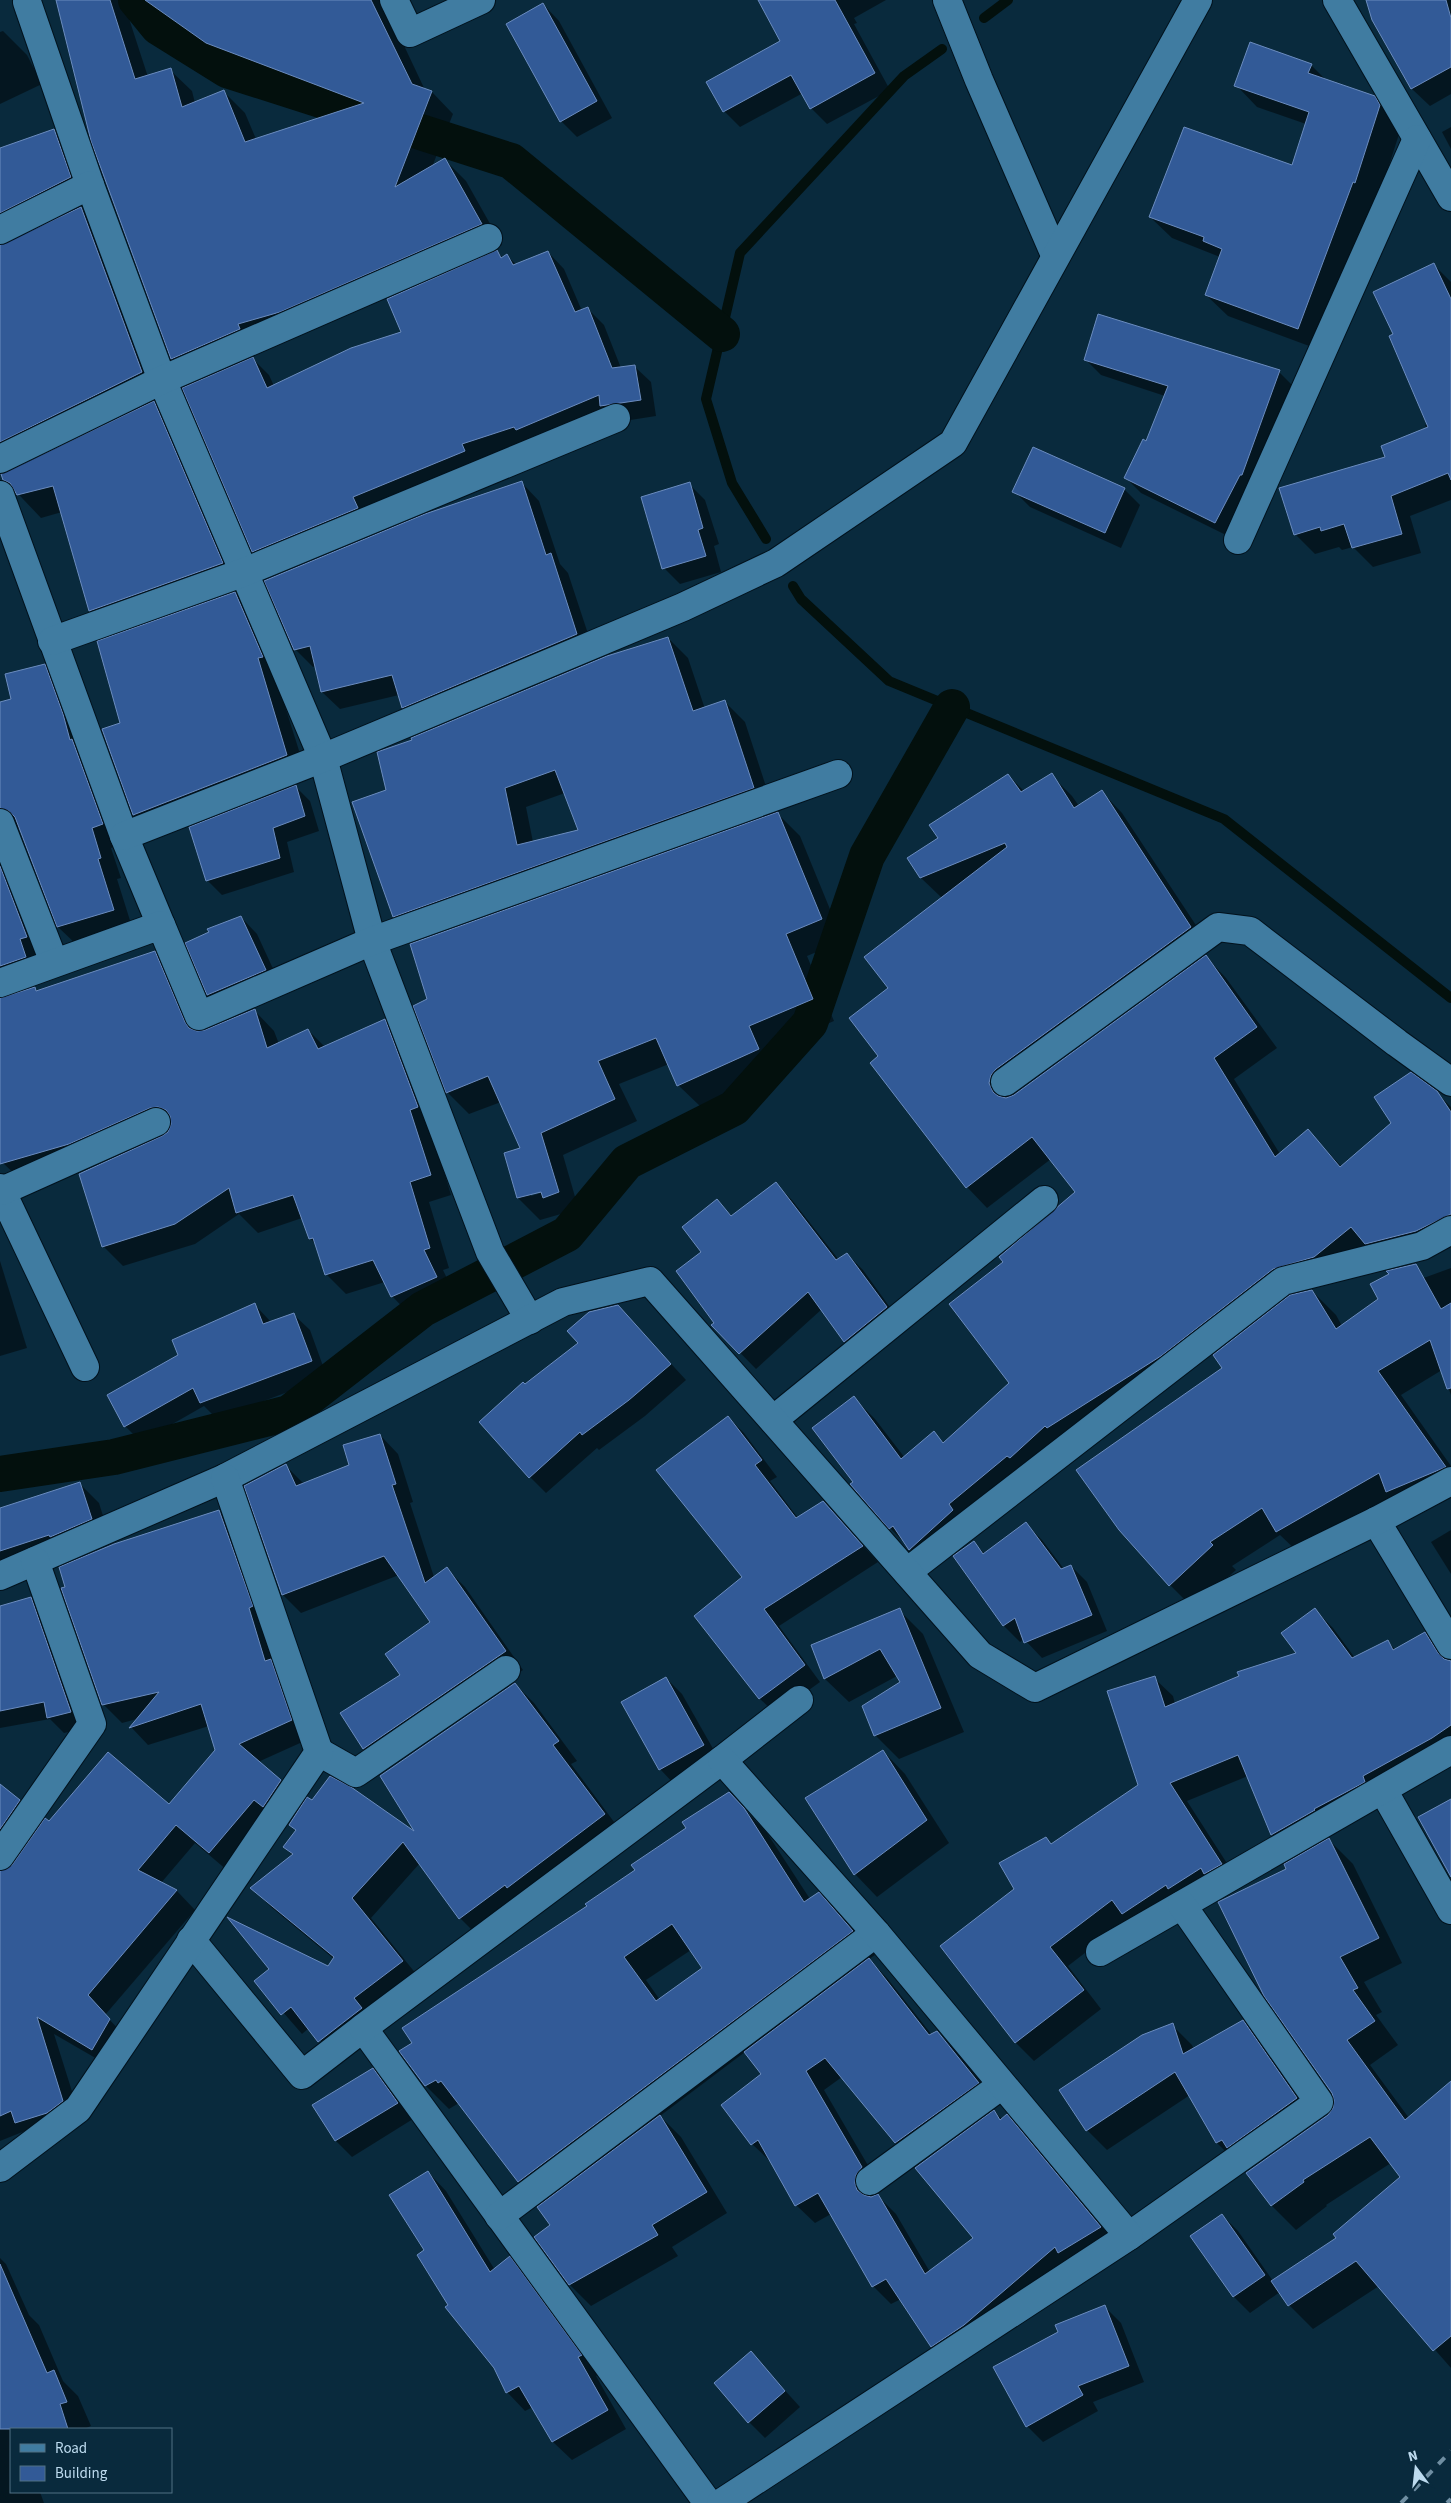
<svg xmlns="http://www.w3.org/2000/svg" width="1451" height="2503" viewBox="0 0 1451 2503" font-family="'Source Sans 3',sans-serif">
<rect width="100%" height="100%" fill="#092a3d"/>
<g fill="#0007" fill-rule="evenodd">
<polygon points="58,0 123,0 148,77 170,70 192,91 195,103 224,92 245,113 256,139 348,109 228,64 164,19 145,0 392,0 399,35 425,90 432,92 453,114 432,167 445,160 466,181 502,245 193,380 172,358"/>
<polygon points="759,0 886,0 854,18 857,23 854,24 890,90 827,124 811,108 803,93 740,127 724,111 782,42"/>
<polygon points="1368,0 1451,0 1451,94 1430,106 1412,89 1373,20"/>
<polygon points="543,4 559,21 612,118 577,137 561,121"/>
<polygon points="3,31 27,55 42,84 0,104 0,32"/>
<polygon points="1311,65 1328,82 1374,98 1396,119 1401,128 1377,203 1320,350 1228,316 1206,295 1220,257 1172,238 1150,217 1292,167 1306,124 1257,107 1236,85"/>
<polygon points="1451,127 1451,149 1442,132"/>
<polygon points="53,131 69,147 86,193 24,225 7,209 0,184 0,149"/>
<polygon points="81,208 104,231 165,395 152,401 177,426 245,586 113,634 90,611 62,512 41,518 4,479 17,468 7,458 0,460 0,295"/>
<polygon points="497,252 503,258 507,256 517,265 548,252 564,269 582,311 588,309 604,325 621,368 634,366 651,382 656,416 618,422 530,443 478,460 480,467 270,568 253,551 253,359 269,375 274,386 402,333"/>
<polygon points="1434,265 1451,282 1451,500 1410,516 1421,553 1373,567 1353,547 1342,550 1339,547 1315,554 1295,534 1386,457 1427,429 1425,425 1428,423 1395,335"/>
<polygon points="1085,359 1279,372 1295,388 1232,538 1141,493 1125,477 1147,443 1165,396 1101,375"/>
<polygon points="522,483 539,501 560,564 568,573 594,652 421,725 403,707 399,695 340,709 322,692 316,666 313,667 295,649"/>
<polygon points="689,484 705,500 719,544 714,546 721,572 680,584 664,568"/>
<polygon points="1124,489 1140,505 1121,548 1030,507 1014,491"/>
<polygon points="235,593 256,614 307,776 155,835 134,815 122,724"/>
<path d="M668,638L688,658L705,709L725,702L745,722L773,808L414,937L394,916L388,790L413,741ZM565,793L580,831L533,842L526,807Z"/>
<polygon points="44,666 65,686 122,845 111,848 121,878 117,879 133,930 79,947 58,927 20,828 14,828 47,957 6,997 34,988 38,992 154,952 174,972 200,1032 254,1010 274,1031 279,1044 308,1030 325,1047 384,1020 405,1040 451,1195 429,1202 449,1268 443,1270 456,1297 412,1317 392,1296 385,1282 346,1294 326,1274 317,1246 310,1238 302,1218 258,1233 239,1214 195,1244 123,1266 103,1246 163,1137 172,1127 90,1164 24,1183 3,1163 0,1152 0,703 13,700"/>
<polygon points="1008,775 1025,792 1051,775 1072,796 1079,806 1102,792 1122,813 1211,948 1017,1090 1010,1098 1206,957 1226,978 1277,1048 1234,1079 1280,1154 1307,1130 1342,1167 1436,1092 1451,1107 1451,1244 1295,1289 931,1570 890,1528 855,1482 854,1398 875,1419 905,1458 934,1433 944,1443 1011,1383 1004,1263 1077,1192 1051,1159 987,1208 967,1187 880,1056 890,989 942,898 921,878 939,839"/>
<polygon points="296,787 310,801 319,831 287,842 294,872 222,895 207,880"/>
<path d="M778,814L800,836L843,941L807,956L834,1021L770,1048L780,1071L701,1107L678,1085L669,1064L619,1084L637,1121L563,1155L580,1214L566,1219L561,1214L540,1220L518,1198L505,1154L522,1149L501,1102L469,1114L447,1092ZM547,1191L531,1196V1193Z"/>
<polygon points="241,917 257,934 281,986 224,1011 208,995 187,943"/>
<polygon points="776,1184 792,1200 839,1260 847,1254 863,1270 902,1324 861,1357 845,1341 822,1309 756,1369 713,1325 716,1323 703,1252 717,1201 733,1217"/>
<polygon points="0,1261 27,1348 0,1356"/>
<polygon points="1451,1268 1451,1395 1442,1370 1401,1395 1451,1466 1451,1497 1301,1555 1280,1535 1232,1566 1236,1570 1193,1608 1170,1585 1224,1368 1312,1291 1336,1315 1342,1326 1379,1300 1377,1295"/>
<polygon points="255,1305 271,1322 293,1314 310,1330 327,1377 217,1419 204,1406 141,1442 125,1426 180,1355"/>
<polygon points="618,1306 686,1380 645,1416 599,1450 597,1448 546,1493 530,1477 525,1386 580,1343"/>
<polygon points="728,1417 744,1433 777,1477 770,1481 798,1518 823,1502 878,1562 779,1626 820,1682 776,1714 759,1698 744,1578"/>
<polygon points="380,1435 398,1454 413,1502 410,1503 434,1577 447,1569 465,1587 523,1670 382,1767 364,1748 342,1714 401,1676 432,1622 399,1575 301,1613 283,1595 286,1466 304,1484 350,1466"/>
<polygon points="80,1484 99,1503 110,1538 0,1576 0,1509"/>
<polygon points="219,1511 238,1530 309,1739 258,1762 299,1799 228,1871 195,1843 161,1883 177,1891 195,1910 105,2015 128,2039 111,2067 54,2034 81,2120 34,2141 25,2131 0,2141 0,1786 19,1801 38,1819 3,1872 7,1871 50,1823 169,1806 216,1751 209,1726 148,1745 131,1727 137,1719 122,1723 103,1704"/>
<polygon points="1026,1524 1042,1540 1064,1569 1071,1566 1087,1582 1107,1631 1042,1658 1024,1639 1020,1642 1004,1626 955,1557 974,1543 985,1554"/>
<polygon points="1451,1530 1451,1574 1431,1542"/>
<polygon points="31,1598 47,1614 86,1728 64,1733 50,1719 0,1728 0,1607"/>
<polygon points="899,1610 923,1634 964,1732 899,1759 875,1735 901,1683 897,1676 849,1702 825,1679 812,1646"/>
<polygon points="1315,1610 1333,1628 1355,1658 1388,1642 1395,1649 1425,1634 1443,1652 1451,1662 1451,1756 1291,1853 1272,1835 1248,1776 1187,1801 1239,1882 1141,1931 1129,1919 1068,1966 1101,2009 1034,2061 1016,2043 941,1947 1015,1889 1046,1838 1052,1845 1140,1786 1154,1678 1173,1696 1175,1704 1298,1653"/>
<polygon points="666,1678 682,1694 720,1761 676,1786 660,1769"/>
<polygon points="515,1684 534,1703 577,1761 571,1764 623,1834 479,1937 460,1918 420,1863 371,1918 421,1980 339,2060 309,2028 302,2034 256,1981 329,1968 334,1959 271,1907 252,1888 293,1856 285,1847 297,1831 290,1825 418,1835"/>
<polygon points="883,1751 905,1774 949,1843 877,1897 855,1874 807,1799"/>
<path d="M729,1793L767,1833L810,1899L819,1894L842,1917L875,1955L869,1959L887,1978L932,2035L937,2032L955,2050L996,2101L914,2161L896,2143L842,2077L824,2090L880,2186L873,2197L878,2196L896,2214L930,2272L974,2238L994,2111L1003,2120L1007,2116L1025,2134L1118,2246L951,2364L932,2346L901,2299L891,2304L873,2286L831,2214L815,2223L796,2205L771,2162L752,2144L722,2106L763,2074L745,2052L660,2116L681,2137L727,2213L672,2247L678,2256L591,2306L570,2285L536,2237L551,2225L542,2205L519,2182L459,2103L449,2109L426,2086L401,2052L637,1871ZM691,1950L704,1968L660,2000L646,1980Z"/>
<polygon points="1329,1840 1353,1864 1402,1963 1364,1982 1382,2012 1376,2015 1398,2045 1370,2065 1409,2118 1451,2083 1451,2368 1379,2286 1313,2329 1289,2305 1280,2292 1250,2313 1234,2297 1192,2237 1222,2215 1238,2231 1273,2281 1338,2238 1402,2177 1391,2163 1326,2205 1327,2206 1296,2230 1272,2206 1248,2173 1329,2116 1334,2110 1336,2101 1287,1870"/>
<polygon points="1243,2022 1263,2042 1317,2119 1237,2163 1217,2143 1190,2095 1107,2150 1087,2130 1172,2025 1192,2045 1194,2050"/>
<polygon points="372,2070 389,2086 413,2119 352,2157 336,2141 314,2106"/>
<polygon points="428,2172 446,2191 495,2270 509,2258 528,2276 599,2374 596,2376 626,2429 572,2460 553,2442 533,2407 525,2411 507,2392 495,2367 450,2305 426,2250"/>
<polygon points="0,2258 6,2264 29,2315 39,2325 63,2381 78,2396 91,2426 84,2429 11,2429 11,2492 40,2492 44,2503 0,2503"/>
<polygon points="1105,2307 1121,2323 1144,2382 1093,2402 1098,2411 1043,2442 1027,2426"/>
<polygon points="751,2353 800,2407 765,2438 749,2422"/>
</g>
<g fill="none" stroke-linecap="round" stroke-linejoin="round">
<g stroke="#03100d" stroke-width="10">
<polyline points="984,18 1008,0"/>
<polyline points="766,539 732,483 706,399 740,253 904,76 942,49"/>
<polyline points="793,586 801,599 889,681 1224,819 1451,998"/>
</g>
<g stroke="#03100d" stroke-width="36">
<polyline points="136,0 158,27 227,70 511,161 722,334"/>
<polyline points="0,1474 114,1457 289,1413 423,1309 567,1234 627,1162 734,1108 810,1023 867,856 952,707"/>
</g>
</g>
<g fill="#325a97" stroke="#6b8cbf" fill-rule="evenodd">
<polygon points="56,0 110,0 135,79 171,68 182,107 224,90 245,142 364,103 206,43 145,0 371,0 412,84 432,91 395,187 445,158 482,224 280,312 238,324 240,329 171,359 91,141"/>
<polygon points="758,0 835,0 875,73 810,109 791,75 723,112 706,82 780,41"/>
<polygon points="1366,0 1446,0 1451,18 1451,67 1411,89 1372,20"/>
<polygon points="543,3 597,101 560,122 506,24"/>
<polygon points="1250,42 1312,64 1308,73 1375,96 1380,105 1355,183 1353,182 1298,329 1205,295 1222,249 1203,241 1204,237 1149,217 1184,127 1292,165 1309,112 1234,86"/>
<polygon points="54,129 71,177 0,213 0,148"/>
<polygon points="81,207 142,372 0,442 0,245"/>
<polygon points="497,250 501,258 507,254 513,265 548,251 575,312 588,307 612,368 635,365 641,400 600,406 599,395 516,430 514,427 462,444 465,451 353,497 358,508 252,552 182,388 253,357 267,388 351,348 401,332 387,299"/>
<polygon points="1434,263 1451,299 1451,480 1448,473 1391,496 1402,534 1352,548 1344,524 1321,531 1320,527 1294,535 1279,488 1385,457 1381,446 1428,427 1389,336 1393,334 1373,292"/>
<polygon points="1098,314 1280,370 1242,475 1240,475 1215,523 1124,478 1143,439 1146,441 1168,386 1084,360"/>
<polygon points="154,401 223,563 89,611 53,486 17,495 10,483 3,480 1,474"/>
<polygon points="1033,447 1125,488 1105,533 1012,492"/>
<polygon points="522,481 546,555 551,553 577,634 402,708 392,675 321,692 310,646 294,650 264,581 425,514"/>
<polygon points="690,482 703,528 698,530 706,556 662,569 641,497"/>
<polygon points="235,592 263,657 258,658 287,755 133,815 102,729 120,723 97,641"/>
<path d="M668,637L693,711L725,700L754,788L393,917L352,802L386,790L377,752L412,740L411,738L607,656ZM555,770L578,830L517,845L505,788Z"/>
<polygon points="45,664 63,714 70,740 72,739 103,824 92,828 101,858 98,859 114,910 57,927 15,817 9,811 0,808 0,702 11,699 5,674"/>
<polygon points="1052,773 1074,808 1102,790 1191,927 996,1069 991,1075 989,1083 993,1092 998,1096 1006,1098 1014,1095 1206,955 1257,1027 1214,1058 1275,1157 1308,1129 1340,1167 1391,1123 1374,1097 1411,1072 1437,1091 1451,1112 1451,1214 1416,1231 1365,1244 1351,1227 1314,1257 1273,1269 1161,1356 1047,1428 1045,1426 1010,1458 1007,1456 949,1504 953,1510 909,1550 893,1526 889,1529 850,1484 853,1482 812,1428 854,1396 901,1459 934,1431 943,1443 1009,1383 949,1304 1003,1262 999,1257 1075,1192 1032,1137 966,1188 870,1063 878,1056 849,1018 888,988 864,957 1007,847 1005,843 920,878 907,858 938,838 929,825 1008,774 1021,792"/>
<polygon points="296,785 305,816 273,828 280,858 206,881 189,827"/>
<polygon points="778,812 822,919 786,934 813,999 749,1026 759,1049 677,1086 656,1038 598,1061 615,1099 541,1133 559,1192 543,1198 541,1192 517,1198 504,1153 520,1148 488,1076 446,1093 413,1006 427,999 410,944"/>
<polygon points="0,866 27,937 20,939 26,957 0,966"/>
<polygon points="241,916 266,970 207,995 185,943 209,932 207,929"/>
<polygon points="155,951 185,1022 189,1028 197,1031 205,1030 255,1009 267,1048 308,1029 318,1049 385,1019 418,1107 410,1110 431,1175 410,1182 430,1248 424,1250 437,1277 391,1297 373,1260 325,1275 313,1238 309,1239 293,1195 236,1213 229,1188 175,1224 102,1247 79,1174 162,1136 168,1132 171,1124 170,1116 166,1110 158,1107 150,1108 69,1144 0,1164 0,998 35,987 36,991"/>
<polygon points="776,1182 836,1260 847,1253 887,1307 844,1342 808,1292 739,1354 711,1325 714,1323 676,1271 701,1252 682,1227 717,1199 731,1216"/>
<polygon points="1416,1264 1441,1309 1451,1303 1451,1388 1447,1389 1430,1340 1378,1371 1446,1467 1386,1492 1379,1473 1276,1532 1262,1508 1210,1542 1213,1545 1169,1586 1119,1530 1076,1470 1222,1368 1213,1355 1290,1295 1312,1290 1336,1329 1378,1299 1370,1284 1389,1274 1386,1271"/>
<polygon points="255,1303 263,1324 294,1313 312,1361 200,1403 193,1388 124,1427 107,1395 178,1355 172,1340"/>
<polygon points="618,1305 671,1364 629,1400 582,1435 580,1432 529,1478 479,1422 523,1382 525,1384 578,1343 567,1331 589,1312"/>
<polygon points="728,1416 762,1460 755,1465 796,1518 823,1501 863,1546 764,1609 805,1665 759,1699 694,1616 742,1577 656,1470"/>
<polygon points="380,1434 396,1484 392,1485 425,1583 447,1567 506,1651 363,1749 340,1713 400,1675 385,1654 430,1622 384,1556 282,1595 244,1486 286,1464 296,1486 349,1465 343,1445"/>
<polygon points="80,1482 92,1519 50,1537 49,1535 0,1551 0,1508"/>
<polygon points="219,1510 253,1606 249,1608 265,1661 271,1659 292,1720 239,1744 281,1780 263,1807 254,1800 209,1853 176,1825 138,1870 177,1890 88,1995 110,2019 92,2050 37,2017 63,2101 47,2113 15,2123 11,2111 0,2116 0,1871 12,1865 45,1818 49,1821 108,1752 169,1804 215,1750 201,1704 129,1728 159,1692 102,1705 61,1588 65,1587 59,1567 114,1544"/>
<polygon points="1026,1522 1061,1569 1071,1565 1092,1615 1024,1643 1015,1618 1003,1626 953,1556 974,1541 983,1554"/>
<polygon points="31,1597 71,1712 47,1718 44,1702 0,1711 0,1606"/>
<polygon points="900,1608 941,1708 874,1736 862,1706 900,1682 880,1649 824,1679 811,1645"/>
<polygon points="1315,1608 1352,1658 1388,1640 1393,1650 1425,1632 1438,1653 1444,1659 1451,1661 1451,1725 1432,1738 1363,1776 1365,1782 1314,1809 1315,1810 1271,1835 1238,1755 1170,1783 1222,1864 1204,1874 1201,1868 1168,1889 1166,1885 1122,1914 1112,1900 1050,1947 1084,1990 1015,2043 940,1946 1014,1889 999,1863 1046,1837 1051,1844 1138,1785 1107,1691 1155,1676 1165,1707 1239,1676 1237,1672 1296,1653 1281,1633"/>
<polygon points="666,1677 704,1745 659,1770 621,1702"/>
<polygon points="515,1683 559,1741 553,1745 605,1814 507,1888 505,1885 459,1919 403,1842 352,1898 403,1961 354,1998 362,2008 318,2042 291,2007 281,2015 254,1981 269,1969 227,1917 328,1966 334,1957 250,1888 293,1854 283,1847 296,1830 289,1825 307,1797 312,1800 330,1776 351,1787 414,1831 380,1776"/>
<polygon points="883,1750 927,1820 854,1875 805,1798"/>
<polygon points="0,1784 20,1800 0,1829"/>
<path d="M729,1792L744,1808L804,1902L819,1892L853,1931L518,2182L441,2081L438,2083L436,2080L425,2086L399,2051L412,2043L402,2028L587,1906L585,1904L635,1870L631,1865L686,1828L682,1822ZM672,1924L702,1968L656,2001L624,1957Z"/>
<polygon points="1451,1799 1451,1877 1418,1817"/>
<polygon points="1329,1838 1379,1938 1340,1957 1358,1988 1353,1990 1375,2021 1347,2040 1405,2120 1451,2081 1451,2336 1433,2351 1356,2261 1288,2306 1271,2281 1336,2238 1333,2234 1400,2177 1370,2137 1303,2180 1304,2182 1271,2206 1246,2173 1328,2115 1333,2108 1334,2100 1332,2093 1264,1996 1218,1902 1286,1869 1284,1864"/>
<polygon points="869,1958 929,2035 937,2031 979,2083 895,2143 825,2058 806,2071 862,2167 856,2175 855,2183 857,2190 864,2195 871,2197 878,2194 925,2274 973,2238 915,2168 994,2110 1000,2120 1007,2114 1101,2227 1058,2253 1055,2247 964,2325 931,2347 886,2279 872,2287 818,2193 795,2206 758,2140 751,2145 721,2105 761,2074 744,2052"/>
<polygon points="1243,2020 1297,2098 1227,2148 1222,2140 1216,2143 1175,2072 1086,2131 1059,2090 1142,2035 1173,2023 1183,2054"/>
<polygon points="373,2068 398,2103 335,2141 312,2105"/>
<polygon points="660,2115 707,2192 652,2225 658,2235 569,2285 534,2237 550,2225 537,2207"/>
<polygon points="428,2171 490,2272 510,2256 582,2355 578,2357 608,2410 552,2442 519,2386 506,2393 494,2368 445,2307 448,2305 417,2255 424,2250 389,2195"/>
<polygon points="1222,2214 1265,2275 1233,2297 1190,2236"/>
<polygon points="0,2264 47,2373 54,2370 67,2402 60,2404 68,2429 0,2429"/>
<polygon points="1105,2305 1129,2366 1078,2386 1083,2395 1026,2427 993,2367 1058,2332 1055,2325"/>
<polygon points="751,2351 785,2391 748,2423 714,2383"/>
</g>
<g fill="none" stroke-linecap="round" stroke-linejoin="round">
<g stroke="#02121d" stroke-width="30">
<g id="minor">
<polyline points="394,0 410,33 481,0"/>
<polyline points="947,0 979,80 1055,255"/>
<polyline points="1337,0 1451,197"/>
<polyline points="27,2 90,185"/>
<polyline points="0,230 90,185 162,380 323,758 372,941 490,1252 530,1320"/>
<polyline points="0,459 162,380 488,238"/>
<polyline points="0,495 124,836 161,925"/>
<polyline points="1238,540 1417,139"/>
<polyline points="52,641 242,573 616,418"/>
<polyline points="0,823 54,962"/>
<polyline points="124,836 323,758 683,607 776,563 953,443 1198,0"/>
<polyline points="0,983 161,925 199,1016 372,941 838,774"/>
<polyline points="1005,1082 1218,927 1250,931 1397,1043 1451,1082"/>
<polyline points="0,1188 85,1367"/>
<polyline points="2,1191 156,1122"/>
<polyline points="773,1420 1044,1200"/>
<polyline points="1376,1521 1451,1645"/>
<polyline points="907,1572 1283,1281 1422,1246 1451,1230"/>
<polyline points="0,1576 225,1478 563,1302 650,1281 980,1655 1035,1688 1376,1521 1451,1481"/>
<polyline points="319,1752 356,1773 506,1670"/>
<polyline points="1383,1790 1451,1910"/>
<polyline points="0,1856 92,1724 35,1561"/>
<polyline points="191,1940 302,2075 363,2028 708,2503"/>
<polyline points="1100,1952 1451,1750"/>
<polyline points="363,2028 722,1760 799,1700"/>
<polyline points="0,2168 78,2109 319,1752 225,1478"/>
<polyline points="870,2181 1002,2085"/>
<polyline points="499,2216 876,1933"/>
<polyline points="1129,2236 1319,2102 1182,1905"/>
<polyline points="721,2503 1129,2236 876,1933 722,1760"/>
</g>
</g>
<use href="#minor" stroke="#407ca1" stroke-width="28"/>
<g stroke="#6f8ea2" stroke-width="4" stroke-dasharray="9 9" stroke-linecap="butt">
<polyline points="1401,2503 1451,2451"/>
<polyline points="1447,2503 1451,2499"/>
</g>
</g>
<rect x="10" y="2428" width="162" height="65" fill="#092a3d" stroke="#517184"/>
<rect x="20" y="2444" width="25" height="8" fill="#407ca1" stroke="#517184"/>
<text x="55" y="2453" font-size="15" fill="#bddbef">Road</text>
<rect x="20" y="2466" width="25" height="15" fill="#325a97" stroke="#517184"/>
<text x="55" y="2478" font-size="15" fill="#bddbef">Building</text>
<g transform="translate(1416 2468) rotate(345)" stroke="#092a3d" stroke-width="4" paint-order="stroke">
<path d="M0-4L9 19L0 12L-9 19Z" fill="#bddbef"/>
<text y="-8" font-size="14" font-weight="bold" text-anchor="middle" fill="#bddbef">N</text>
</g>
</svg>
